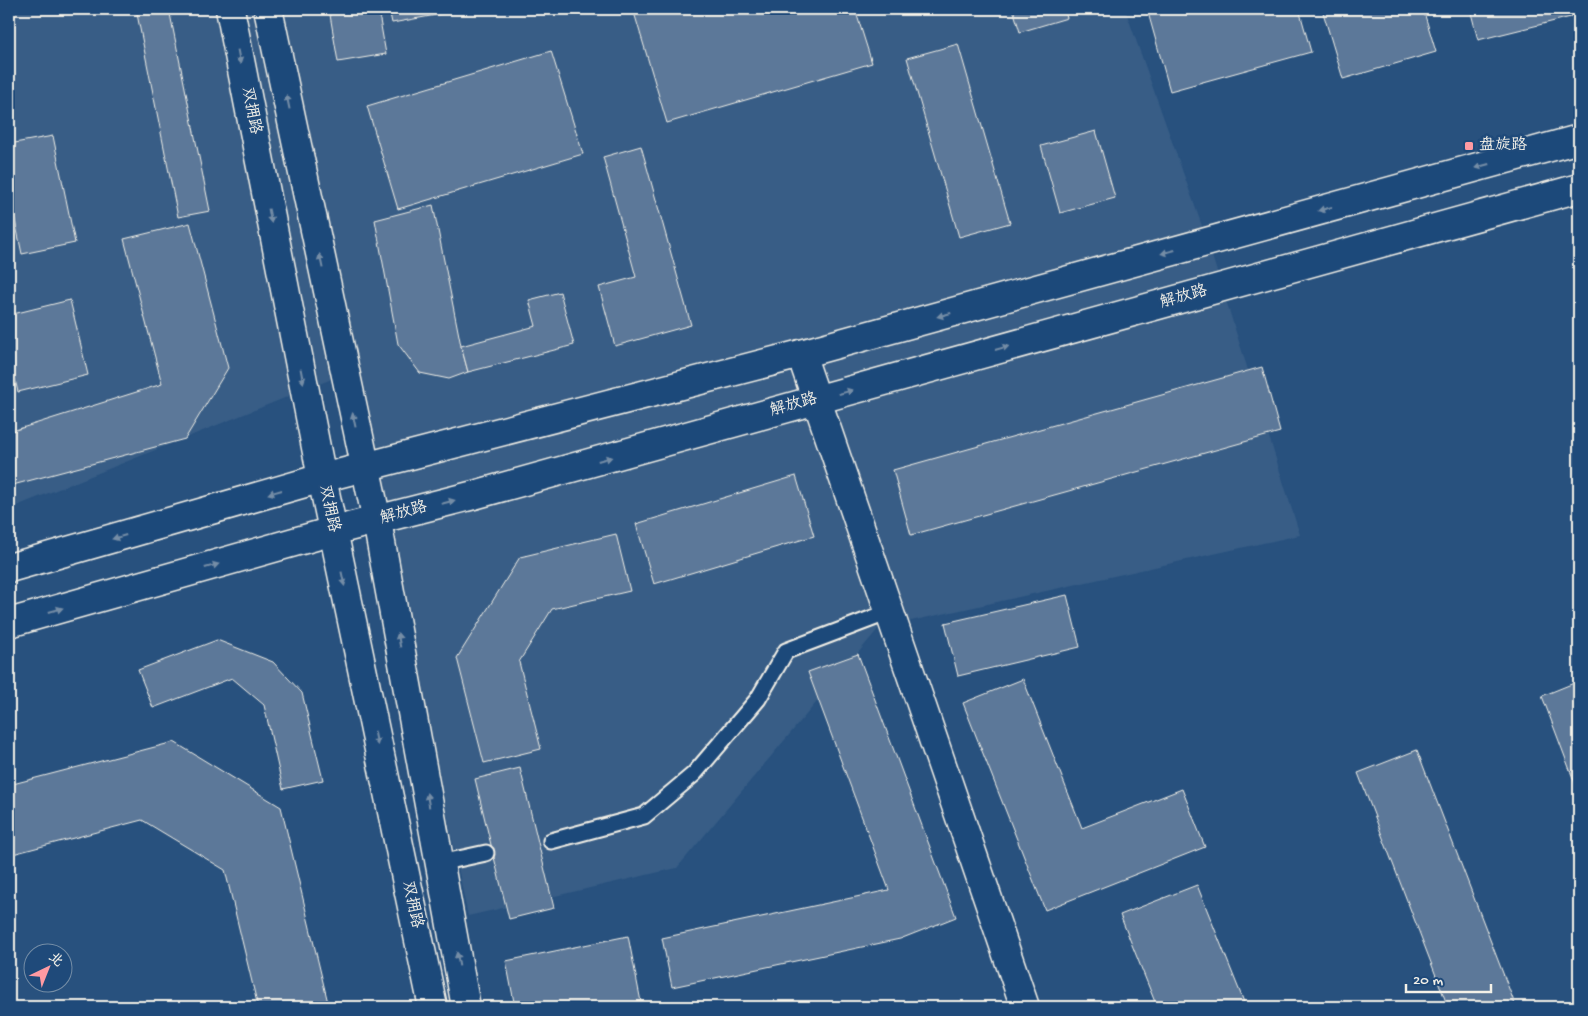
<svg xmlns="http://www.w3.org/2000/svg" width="1588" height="1016" viewBox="0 0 1588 1016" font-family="'Gochi Hand','LXGW WenKai TC',sans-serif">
<rect width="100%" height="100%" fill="#28517e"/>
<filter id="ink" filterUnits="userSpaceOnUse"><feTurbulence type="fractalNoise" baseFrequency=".02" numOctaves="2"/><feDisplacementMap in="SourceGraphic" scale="10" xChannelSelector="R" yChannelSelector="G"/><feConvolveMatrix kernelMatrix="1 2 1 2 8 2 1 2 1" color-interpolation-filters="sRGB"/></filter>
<g filter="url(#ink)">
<polygon fill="#375d86" points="9,9 1125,9 1207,240 1300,535 879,628 677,868 468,916 354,370 9,509"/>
<g fill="#5b7899" stroke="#f4f1e8">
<polygon points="136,9 169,9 210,211 178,217"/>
<polygon points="329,9 378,9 386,54 338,62"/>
<polygon points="389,9 469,9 392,23"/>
<polygon points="633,9 855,9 872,63 667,123"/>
<polygon points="1013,9 1064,9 1067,18 1020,32"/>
<polygon points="1147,9 1299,9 1311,52 1170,91"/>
<polygon points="1322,9 1423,9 1436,52 1343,79"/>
<polygon points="1470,9 1579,9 1579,15 1478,40"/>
<polygon points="958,44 1010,223 959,237 907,58"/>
<polygon points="551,51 583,154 398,209 367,106"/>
<polygon points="1096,131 1115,198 1060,213 1041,146"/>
<polygon points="53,136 75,243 22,254 9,191 9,144"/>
<polygon points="641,146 691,325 615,346 599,287 636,277 603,157"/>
<polygon points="433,205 461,346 468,372 449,379 420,373 398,344 375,220"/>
<polygon points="190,223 228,368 185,439 9,486 9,432 162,384 124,239"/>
<polygon points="560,292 574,345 468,372 461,346 536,326 529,300"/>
<polygon points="70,300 88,375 18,392 9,355 9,315"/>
<polygon points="1262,367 1280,432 911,535 893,470"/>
<polygon points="796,476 814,536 654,584 636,524"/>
<polygon points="616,534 630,591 552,609 519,662 541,749 484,763 457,658 520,557"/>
<polygon points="1067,595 1080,647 958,676 945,623"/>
<polygon points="217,640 273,662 302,693 323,780 283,789 264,705 232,678 153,708 138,670"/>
<polygon points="858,654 956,917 900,939 672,987 662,938 889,890 808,672"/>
<polygon points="1023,679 1082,828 1182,789 1205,847 1045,910 963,703"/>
<polygon points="1579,681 1579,794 1542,696"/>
<polygon points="174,742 281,807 329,1007 258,1007 225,870 142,820 9,855 9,785"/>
<polygon points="1417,750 1516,1007 1448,1007 1358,773"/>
<polygon points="520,768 554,908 509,919 475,779"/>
<polygon points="1197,885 1246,1007 1157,1007 1120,915"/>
<polygon points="628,936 642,1007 515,1007 506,961"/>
</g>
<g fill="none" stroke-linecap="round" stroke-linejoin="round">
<g stroke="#f4f1e8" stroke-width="19">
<g id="service">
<polyline points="551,841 644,816 694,774 758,699 786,651 889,612"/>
<polyline points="440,863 486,853"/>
</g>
</g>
<g stroke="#f4f1e8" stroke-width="31">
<polyline id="minor" points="801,354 1025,1007"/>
</g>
<g stroke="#f4f1e8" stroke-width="31">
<g id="tertiary">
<polyline points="9,568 322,478"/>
<polyline points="9,623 333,531"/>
</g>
</g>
<g stroke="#f4f1e8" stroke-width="31">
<g id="secondary">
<polyline points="230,9 322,478 433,1007"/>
<polyline points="268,9 377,521 466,1007"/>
<polyline points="322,478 801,354 1579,139"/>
<polyline points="333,531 474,495 1579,188"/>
</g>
</g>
<use href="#service" stroke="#1f4a7a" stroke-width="15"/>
<use href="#minor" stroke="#1f4a7a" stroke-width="28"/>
<use href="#tertiary" stroke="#1f4a7a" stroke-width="28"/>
<use href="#secondary" stroke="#1f4a7a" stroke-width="28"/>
</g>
<defs><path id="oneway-solid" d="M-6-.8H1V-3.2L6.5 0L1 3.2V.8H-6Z" transform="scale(1.25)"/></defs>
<g fill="#748da6">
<use href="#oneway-solid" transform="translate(239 57) rotate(79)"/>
<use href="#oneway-solid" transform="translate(288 102) rotate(-102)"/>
<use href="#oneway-solid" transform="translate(1482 166) rotate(165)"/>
<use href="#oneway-solid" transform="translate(1325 209) rotate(165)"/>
<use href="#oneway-solid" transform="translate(270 216) rotate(79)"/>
<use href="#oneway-solid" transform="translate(1168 252) rotate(165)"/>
<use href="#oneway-solid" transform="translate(321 261) rotate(-102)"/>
<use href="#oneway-solid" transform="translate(944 315) rotate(165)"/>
<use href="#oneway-solid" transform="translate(1002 348) rotate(-16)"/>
<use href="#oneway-solid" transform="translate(302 376) rotate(79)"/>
<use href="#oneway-solid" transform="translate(846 392) rotate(-16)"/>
<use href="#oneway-solid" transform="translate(354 420) rotate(-102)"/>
<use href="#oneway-solid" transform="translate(605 459) rotate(-16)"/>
<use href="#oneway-solid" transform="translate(275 492) rotate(164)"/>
<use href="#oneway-solid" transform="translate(448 502) rotate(-15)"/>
<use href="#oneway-solid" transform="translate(119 537) rotate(164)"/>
<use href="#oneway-solid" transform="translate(212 566) rotate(-16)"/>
<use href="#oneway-solid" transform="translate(343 579) rotate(78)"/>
<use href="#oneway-solid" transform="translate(56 610) rotate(-16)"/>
<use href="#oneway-solid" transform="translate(399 640) rotate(-100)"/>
<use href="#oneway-solid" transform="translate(376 738) rotate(78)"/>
<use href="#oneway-solid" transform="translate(428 800) rotate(-100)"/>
<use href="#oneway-solid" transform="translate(458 959) rotate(-100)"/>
</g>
</g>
<rect fill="#ff9aa2" stroke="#1f4a7a" stroke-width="2" x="1464" y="141" width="10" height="10" rx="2.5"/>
<g text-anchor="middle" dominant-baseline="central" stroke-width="5" stroke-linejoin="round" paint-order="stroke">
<g font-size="16" fill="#f4f1e8" stroke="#1f4a7a">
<text transform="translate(250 111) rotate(79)">双拥路</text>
<text transform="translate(1184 298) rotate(-16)">解放路</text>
<text transform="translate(794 406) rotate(-16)">解放路</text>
<text transform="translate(328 509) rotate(78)">双拥路</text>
<text transform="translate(404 514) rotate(-15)">解放路</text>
<text transform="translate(411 905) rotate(78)">双拥路</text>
</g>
<g font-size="16" fill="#f4f1e8" stroke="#1f4a7a" text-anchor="start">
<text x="1479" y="146">盘旋路</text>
</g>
</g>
<rect width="1588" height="1016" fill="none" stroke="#1f4a7a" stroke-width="30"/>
<rect x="15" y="15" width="1558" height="986" fill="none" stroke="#f4f1e8" stroke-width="2" filter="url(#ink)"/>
<g transform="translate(48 968) rotate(43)"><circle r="24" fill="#1f4a7a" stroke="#748da6"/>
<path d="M0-4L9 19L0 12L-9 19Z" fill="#ff9aa2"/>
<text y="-8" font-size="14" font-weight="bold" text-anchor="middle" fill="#f4f1e8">北</text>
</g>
<path d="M1406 984v8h85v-8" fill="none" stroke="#f4f1e8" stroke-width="2.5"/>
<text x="1413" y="984" font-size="15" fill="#f4f1e8" stroke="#1f4a7a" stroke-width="4" paint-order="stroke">20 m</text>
</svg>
